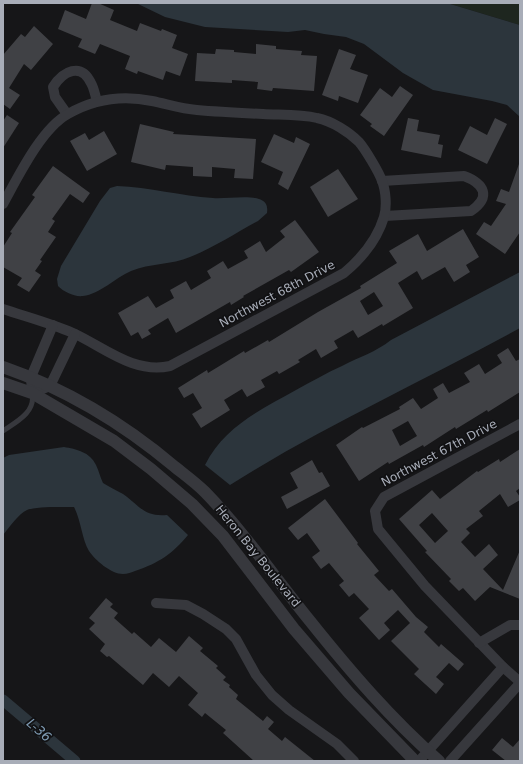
<svg xmlns="http://www.w3.org/2000/svg" width="523" height="764" viewBox="0 0 523 764" font-family="'DejaVu Sans',sans-serif">
<rect width="100%" height="100%" fill="#161618"/>
<polygon fill="#1e261f" points="447,3 520,3 520,25"/>
<g fill="#2c353c">
<polygon points="136,3 447,3 520,25 520,117 507,105 492,101 433,90 403,73 364,44 346,37 324,34 305,30 288,32 205,27 165,17"/>
<path d="M117,186C149,187 181,196 213,198C225,199 248,195 259,199C266,201 268,206 267,213L258,221C236,233 213,248 190,257C172,265 150,263 131,271C115,278 100,294 83,296C74,297 64,292 58,286L57,279L61,266L100,201L110,188Z"/>
<path d="M520,272V328C424,381 323,426 230,485L205,465C224,427 260,410 296,390C311,382 326,373 342,366C359,357 376,352 391,340Z"/>
<path d="M64,447C76,449 90,452 96,465C99,471 100,477 103,483C109,487 116,490 123,494C140,506 144,517 167,515L188,535C172,554 159,563 135,571C132,572 127,574 123,574C111,574 95,560 89,551C82,540 81,520 74,507C63,507 37,506 27,510C19,513 9,528 3,535V458L9,455Z"/>
</g>
<g fill="none" stroke-linecap="round" stroke-linejoin="round">
<polyline stroke="#2c353c" stroke-width="11" points="3,700 75,761"/>
</g>
<g fill="#404145" fill-rule="evenodd">
<polygon points="92,3 98,3 114,10 110,20 137,31 140,23 161,31 162,29 177,35 172,48 188,54 180,76 166,71 163,80 138,71 137,74 125,69 130,56 100,44 95,54 78,47 82,39 58,29 65,10 86,19"/>
<polygon points="34,26 53,44 31,70 24,64 9,88 20,95 10,109 3,104 3,55 21,34 25,37"/>
<polygon points="256,44 276,46 276,49 302,51 301,55 317,56 314,91 273,88 272,91 257,89 258,82 232,80 232,83 195,81 197,53 215,54 216,49 234,50 234,52 256,54"/>
<polygon points="339,49 356,55 350,69 368,75 358,103 339,96 338,101 322,95"/>
<polygon points="400,86 413,95 384,136 370,126 372,124 360,115 380,88 392,97"/>
<polygon points="7,115 19,123 3,148 3,121"/>
<polygon points="408,118 419,120 417,131 440,135 438,144 443,145 441,158 401,150"/>
<polygon points="495,118 507,124 487,164 458,150 470,126 487,135"/>
<polygon points="140,124 174,132 173,134 256,139 253,179 234,178 235,169 212,167 212,177 193,176 193,167 166,165 165,170 131,162"/>
<polygon points="104,131 117,154 87,171 70,141 85,133 89,140"/>
<polygon points="274,134 294,143 296,137 310,144 288,190 278,184 283,172 261,162"/>
<polygon points="519,164 520,232 505,254 476,234 484,222 491,226 506,204 496,201 501,189 509,192"/>
<polygon points="53,166 90,193 83,203 70,194 52,219 55,221 48,232 56,237 40,260 42,261 35,271 41,275 29,292 17,285 22,278 3,267 3,247 12,233 10,232 35,197 32,195"/>
<polygon points="338,169 358,199 328,217 310,187"/>
<polygon points="295,220 319,252 291,272 289,270 243,296 244,297 231,305 230,302 176,333 168,318 148,330 151,334 142,339 138,332 131,336 118,313 148,296 156,308 174,298 170,290 186,281 191,290 211,278 207,271 223,261 228,269 248,258 244,251 260,241 266,252 285,237 280,231"/>
<path d="M463,229L479,257L466,265L470,272L454,282L445,267L422,280L417,271L398,283L413,308L383,326L382,324L358,338L353,330L334,341L338,348L321,358L316,349L298,360L300,362L279,374L277,371L261,380L265,387L247,397L242,389L224,400L230,410L201,428L192,414L202,408L193,393L184,398L178,388L207,370L208,373L244,351L245,353L268,340L269,342L318,312L361,288L360,286L397,263L389,251L418,234L427,251ZM374,292L383,306L368,315L360,301Z"/>
<path d="M508,348L516,361L520,359V392L488,412L487,410L456,429L455,427L424,447L423,445L389,464L388,462L359,481L336,445L362,427L363,428L400,409L399,407L413,398L421,409L438,398L433,389L443,383L449,393L470,382L464,373L479,364L485,374L502,363L497,355ZM408,421L417,436L400,446L392,430Z"/>
<path d="M520,449V488L516,491L520,497V500L508,507L500,494L479,511L483,516L466,529L470,533L461,542L475,557L489,544L498,555L483,569L503,590L520,550V599L490,587L475,601L463,588L459,591L449,581L451,579L425,552L427,551L399,519L432,490L440,499L477,471L478,472L499,459L500,462ZM432,513L448,531L435,543L419,525Z"/>
<polygon points="312,460 319,473 322,472 330,486 287,509 281,497 298,488 290,473"/>
<polygon points="325,499 358,543 357,544 379,571 374,575 389,591 392,589 416,617 428,627 424,632 439,647 441,644 464,664 458,671 449,663 436,677 444,684 436,694 414,674 419,669 391,641 410,623 398,610 384,623 390,630 379,640 359,618 369,609 354,593 349,597 339,585 344,581 329,563 321,569 312,557 320,551 307,533 298,540 288,528"/>
<polygon points="106,598 113,604 110,607 118,613 114,618 132,634 134,632 151,647 159,638 176,652 189,636 203,648 200,651 218,666 216,668 226,677 223,680 230,685 229,687 238,695 236,699 263,721 267,716 274,722 268,729 282,741 285,737 315,761 254,761 223,733 226,730 205,713 202,717 188,705 198,693 179,676 169,687 153,673 143,685 109,656 107,657 100,651 105,644 89,629 95,623 89,618"/>
<polygon points="502,738 513,747 520,739 520,761 506,761 492,750"/>
</g>
<g fill="none" stroke-linecap="round" stroke-linejoin="round">
<path stroke="#37383d" stroke-width="5" d="M3,431C16,422 36,412 32,394"/>
<g stroke="#37383d" stroke-width="10">
<path d="M67,114L55,97L53,87C63,71 81,62 91,83C94,88 95,95 97,101"/>
<path d="M382,181L464,176C485,184 491,197 471,211L385,216"/>
<path d="M3,204C18,177 41,129 68,114C94,99 123,95 152,101C167,104 181,109 197,110C219,112 241,113 263,114C281,115 300,114 317,118C332,121 349,132 359,142C365,149 379,172 382,181C386,191 387,207 384,217C377,240 362,258 344,273L170,366C133,374 104,347 73,333C50,323 27,317 3,309"/>
<polyline points="53,325 31,377 32,393 50,386 75,334"/>
<polyline points="520,424 384,497 375,511 378,529 425,586 503,667 520,682"/>
<polyline points="156,603 186,605 203,614 226,629 236,639 256,675 272,695 289,710 337,744 354,761"/>
<polyline points="479,643 510,625 520,625"/>
<polyline points="419,761 503,667"/>
<polyline points="450,761 520,683"/>
</g>
<g stroke="#37383d" stroke-width="12">
<path d="M3,367C66,389 124,424 175,467C185,475 196,483 205,492C244,532 275,578 310,621C350,671 391,719 439,761"/>
<polyline points="3,383 32,393 114,441 151,469 192,504 223,536 294,629 349,693 415,761"/>
</g>
</g>
<g text-anchor="middle" dominant-baseline="central" stroke-width="3.5" stroke-linejoin="round" paint-order="stroke">
<g font-size="12" fill="#a8adb8" stroke="#111113">
<text transform="translate(277 294) rotate(-28)">Northwest 68th Drive</text>
<text transform="translate(439 453) rotate(-28)">Northwest 67th Drive</text>
<text transform="translate(258 556) rotate(51)">Heron Bay Boulevard</text>
</g>
<g font-size="13" font-style="italic" fill="#7f9bb3" stroke="#111113">
<text transform="translate(39 730) rotate(41)">L-36</text>
</g>
</g>
<rect width="523" height="764" fill="none" stroke="#a8adb8" stroke-width="8"/>
</svg>
